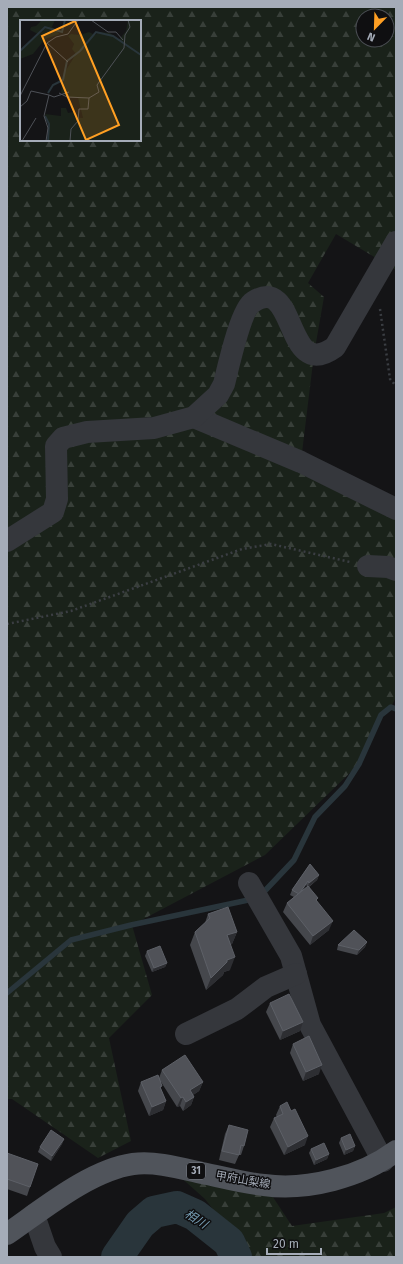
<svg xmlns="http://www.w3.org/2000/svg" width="403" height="1264" viewBox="0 0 403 1264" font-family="'Fira Sans','Noto Sans JP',sans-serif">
<defs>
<pattern id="forest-firs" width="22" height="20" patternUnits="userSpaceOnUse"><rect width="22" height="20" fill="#1a221a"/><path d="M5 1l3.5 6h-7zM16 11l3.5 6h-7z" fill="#383f39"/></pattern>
</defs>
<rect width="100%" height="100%" fill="#141416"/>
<g fill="url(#forest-firs)" fill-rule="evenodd">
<path d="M7,7H396V270L336,234L308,283L324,297L314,354L301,461L396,509V697L391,707L381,715L359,764L265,855L132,925L152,995L109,1038L131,1141L98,1158L12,1099H7ZM363,16H387V40H363ZM21,21H140V140H21Z"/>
<polygon points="168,1166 265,1185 292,1226 384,1213 396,1207 396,1257 250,1257 205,1199"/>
</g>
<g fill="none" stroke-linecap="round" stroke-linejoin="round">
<g stroke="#29353b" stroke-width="5.5">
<polyline points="261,895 294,860 315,817 345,786 359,764 381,715 391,707 396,709"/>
<polyline points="7,993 71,940 131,925 253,899"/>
</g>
<polyline stroke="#29353b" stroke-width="32" points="117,1257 140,1224 154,1212 177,1207 195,1215 229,1242 236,1257"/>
<g stroke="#3b3e43" stroke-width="2.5" stroke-dasharray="2 3" stroke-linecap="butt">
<polyline points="380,309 390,379 396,386"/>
<polyline points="7,624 71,611 242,549 271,544 350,562"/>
</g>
<g stroke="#35373c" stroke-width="22">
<polyline points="194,417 301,462 396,509"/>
<path d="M7,541L53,512L57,499L56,446L63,438L87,432L154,428L194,417L218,395L224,384C228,368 241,309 253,302C298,273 284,384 335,347L396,242"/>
<polyline points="368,566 388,567 396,570"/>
<polyline points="249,883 291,956 310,1025 383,1161"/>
<polyline points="186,1034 237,1009 266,987 296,974"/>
<polyline points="34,1215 45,1247 51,1257"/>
</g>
<path stroke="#50545b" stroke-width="22" d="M7,1234C42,1210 90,1170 133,1164C155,1161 180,1168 202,1173C222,1177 243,1183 264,1185C307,1191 361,1177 396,1151"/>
</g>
<g fill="#45474c" fill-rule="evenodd">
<path d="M310,864L319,875L317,880L309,887L317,901L329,930L310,945L283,912L287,903L294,897L290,895L292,890ZM306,885L308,887L302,891Z"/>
<polygon points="208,914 237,932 232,944 230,945 230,970 224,972 223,975 206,990 190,945 195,932 205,923"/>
<polygon points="367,942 365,947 357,955 337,950 338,945"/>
<polygon points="147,951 167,963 165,967 152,972 145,956"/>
<polygon points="270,1003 300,1031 280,1040 266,1012"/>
<polygon points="293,1044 319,1074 303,1081 290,1053"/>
<polygon points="162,1070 203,1082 199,1091 193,1095 194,1097 191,1105 183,1111 180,1106 177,1107 161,1082 161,1089 166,1101 163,1110 149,1116 138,1091 141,1082 159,1078"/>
<polygon points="280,1106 305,1145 284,1155 270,1127 274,1118 277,1117 276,1115"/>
<polygon points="229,1125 244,1146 241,1155 239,1155 235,1164 219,1160 225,1134"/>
<polygon points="341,1138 355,1146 353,1151 344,1155 339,1143"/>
<polygon points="64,1139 62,1144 51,1161 38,1152 40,1147"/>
<polygon points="311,1149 329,1154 327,1159 314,1165 309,1153"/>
<polygon points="7,1153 30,1187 27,1196 7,1189"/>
</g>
<g fill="#2d2e32">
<polygon points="319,875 317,880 308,887 309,883"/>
<polygon points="308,881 306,885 297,899 299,894"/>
<polygon points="333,921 329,930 310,945 313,936"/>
<polygon points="237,932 232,944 222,948 227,935"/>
<polygon points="367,942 365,947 357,955 359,950"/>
<polygon points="235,957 230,970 224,972 223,975 206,990 211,978 227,960"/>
<polygon points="167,963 165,967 152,972 154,968"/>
<polygon points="303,1022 300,1031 280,1040 283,1031"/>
<polygon points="322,1065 319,1074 303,1081 306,1072"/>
<polygon points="203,1082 199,1091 187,1099 190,1090"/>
<polygon points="183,1097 180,1106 177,1107 181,1098"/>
<polygon points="194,1097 191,1105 183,1111 186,1102"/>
<polygon points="166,1101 163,1110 149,1116 152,1107"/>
<polygon points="308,1136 305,1145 284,1155 288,1147"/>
<polygon points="64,1139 62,1144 51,1161 52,1156"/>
<polygon points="355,1146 353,1151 344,1155 346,1150"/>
<polygon points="329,1154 327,1159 314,1165 316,1160"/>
</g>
<g fill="#505258" stroke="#5d6067">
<polygon points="310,864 319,875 309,883 308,881 299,894 292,890"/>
<polygon points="308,886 318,898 316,900 333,921 313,936 287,903"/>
<polygon points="228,907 237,932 227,935 235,957 227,960 227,962 211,978 195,932 210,918 208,914"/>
<polygon points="354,930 367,942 359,950 338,945"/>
<polygon points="160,946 167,963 154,968 147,951"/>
<polygon points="289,994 303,1022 283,1031 270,1003"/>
<polygon points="309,1036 322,1065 306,1072 293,1044"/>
<polygon points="185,1055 203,1082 190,1090 194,1097 186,1102 183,1097 181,1098 162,1070"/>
<polygon points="158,1075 162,1086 160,1087 166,1101 152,1107 141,1082"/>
<polygon points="287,1102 291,1111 295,1109 308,1136 288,1147 274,1118 283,1114 280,1106"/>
<polygon points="229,1125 248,1130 244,1146 241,1145 239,1155 222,1151"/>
<polygon points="51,1130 64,1139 52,1156 40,1147"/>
<polygon points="350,1134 355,1146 346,1150 341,1138"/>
<polygon points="324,1143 329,1154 316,1160 311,1149"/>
<polygon points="7,1153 38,1164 30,1187 7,1179"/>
</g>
<g text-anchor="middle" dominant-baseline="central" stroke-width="3" stroke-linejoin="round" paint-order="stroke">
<rect fill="#0f0f11" stroke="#787d86" stroke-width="1" x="187" y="1163" width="18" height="16" rx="3"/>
<g font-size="10" font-weight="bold" fill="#a5acb8">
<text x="196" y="1171">31</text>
</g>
<g font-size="11" fill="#a5acb8" stroke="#0f0f11">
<text transform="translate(243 1180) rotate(10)">甲府山梨線</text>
</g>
<g font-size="12" font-style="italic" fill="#789fb6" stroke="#0f0f11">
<text transform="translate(196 1219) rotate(32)">相川</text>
</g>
</g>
<g transform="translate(20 20)">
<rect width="121" height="121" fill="#141416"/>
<path d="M22,0H35L32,7L40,14L25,19L13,34L0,39V31L18,14L10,10L11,7L16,6ZM108,0H121V121H28L29,104L25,94L41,96V88H46L48,93L53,92L55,97L63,98L58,78L47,77L41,72L43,55L56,34L52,29L54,24L48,16L51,14L60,15L69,12L75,15L79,12L90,13L99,20L106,11Z" fill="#1a221a"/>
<path fill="none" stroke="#29353b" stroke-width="2" d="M0,31L25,7L42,12L45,0M28,73L33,65L43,60L47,41L60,31L76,12L93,16L121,35M25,96L29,104L28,121"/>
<path fill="none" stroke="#4e5157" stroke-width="1" d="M71,0L88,12H96L103,20M27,23L48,42M39,73L47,77L69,78M29,75L34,77L49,72M0,76L27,23L36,17L48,14L58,0M0,87L7,81L11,71L29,75L24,96L28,108L26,121M2,121L16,98M50,121L51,109L58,101L59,89H68L69,78L79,72L77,65L104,28L105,15L110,7L108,0"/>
<path fill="#ff9f23" fill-opacity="0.15" stroke="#ff9f23" stroke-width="2" d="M55,1L99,105L66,120L22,16Z"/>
<rect width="121" height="121" fill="none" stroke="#a5acb8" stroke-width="2"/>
</g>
<rect width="403" height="1264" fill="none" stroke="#a5acb8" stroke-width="16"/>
<g transform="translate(375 28) rotate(203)"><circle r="19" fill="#0f0f11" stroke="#4b4e54"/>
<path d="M0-3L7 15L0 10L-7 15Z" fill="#ff9f23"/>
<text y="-6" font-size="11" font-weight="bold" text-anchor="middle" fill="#a5acb8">N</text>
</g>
<path d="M267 1248v6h54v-6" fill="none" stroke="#a5acb8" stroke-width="2"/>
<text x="273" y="1248" font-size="12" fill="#a5acb8" stroke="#0f0f11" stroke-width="3" paint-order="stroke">20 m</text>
</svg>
